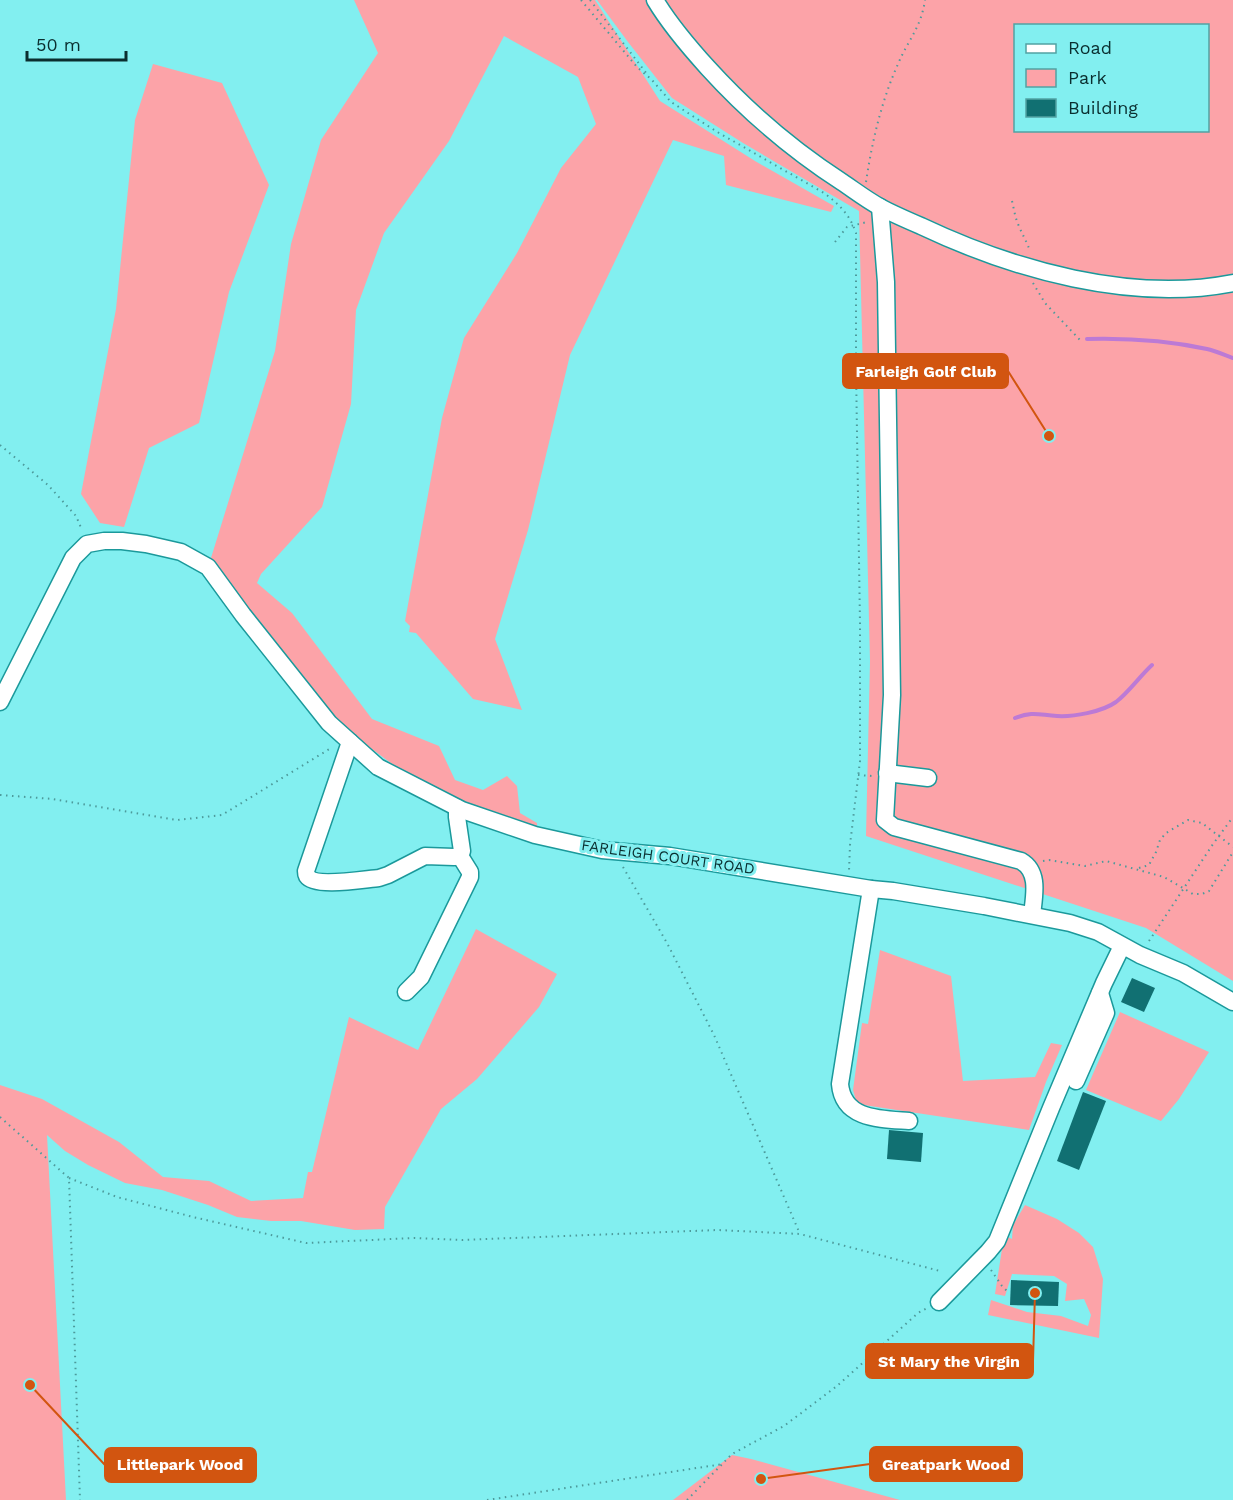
<svg xmlns="http://www.w3.org/2000/svg" width="1233" height="1500" viewBox="0 0 1233 1500" font-family="'Work Sans',sans-serif">
<rect width="100%" height="100%" fill="#82eff0"/>
<g fill="#fca3a8" fill-rule="evenodd">
<polygon points="354,0 595,0 660,101 755,161 834,206 831,212 726,185 724,156 673,140 570,355 528,530 495,639 522,710 473,699 416,633 409,632 410,626 405,621 442,418 464,338 517,253 561,168 596,124 578,77 504,36 449,141 384,233 356,310 351,404 322,507 261,574 257,583 292,613 372,719 439,746 455,780 483,790 507,776 517,786 520,813 537,823 537,831 469,807 414,780 365,744 326,712 246,610 211,558 275,351 291,244 321,140 378,53"/>
<path d="M597,0H1233V981L1146,928L866,836L870,661L859,211L743,143L672,98L628,42ZM1016,26H1208V130H1016Z"/>
<polygon points="153,64 222,83 269,185 229,292 199,423 149,448 124,527 100,523 81,494 116,309 135,120"/>
<polygon points="476,929 557,974 539,1007 477,1079 441,1109 385,1207 384,1229 355,1230 301,1221 271,1221 237,1217 208,1205 162,1190 125,1183 88,1165 65,1151 47,1135 66,1500 0,1500 0,1085 42,1099 119,1142 163,1177 209,1181 251,1201 303,1198 308,1172 312,1172 349,1017 418,1050"/>
<polygon points="880,950 951,976 963,1081 1035,1077 1051,1043 1062,1045 1046,1082 1029,1130 857,1104 853,1090 862,1023 868,1024"/>
<polygon points="1120,1012 1209,1052 1179,1099 1161,1121 1086,1090"/>
<polygon points="1025,1205 1057,1219 1079,1233 1093,1247 1103,1279 1099,1338 988,1315 991,1300 1027,1312 1061,1316 1088,1326 1091,1315 1084,1299 1065,1301 1067,1284 1054,1276 1012,1274 1005,1296 995,1294 1002,1249 1008,1237 1012,1239 1013,1225"/>
<polygon points="732,1455 751,1459 900,1500 673,1500"/>
</g>
<g fill="none" stroke-linecap="round" stroke-linejoin="round">
<g stroke="#bc7ad5" stroke-width="4">
<path d="M1087,339C1125,338 1170,341 1207,349C1216,351 1224,355 1233,358"/>
<path d="M1015,718C1033,711 1039,715 1057,716C1073,717 1102,712 1116,702C1128,693 1140,676 1152,665"/>
</g>
</g>
<g fill="#117072">
<polygon points="1132,978 1155,988 1144,1012 1121,1002"/>
<polygon points="1083,1092 1106,1101 1079,1170 1057,1161"/>
<polygon points="889,1130 923,1133 921,1162 887,1159"/>
<polygon points="1011,1280 1059,1282 1058,1306 1010,1305"/>
</g>
<g fill="none" stroke-linecap="round" stroke-linejoin="round">
<g stroke="#1b999b" stroke-width="19">
<g id="minor">
<path d="M655,0C670,25 688,46 708,68C748,112 791,149 842,182C854,190 867,200 880,207C893,214 907,220 921,226C1014,270 1131,303 1233,283"/>
<path d="M880,207L886,282L892,695L885,820L894,827L1021,861C1040,872 1034,896 1032,915"/>
<polyline points="0,702 73,558 87,544 104,541 122,541 146,544 181,552 208,567 243,615 329,723 378,767 462,810 535,835 602,850 670,856 871,889 893,891 984,906 1070,923 1098,932 1140,955 1183,973 1233,1002"/>
<path d="M350,742L306,871C306,872 306,874 307,876C315,888 365,879 379,878L388,875L425,856L454,857L460,856L462,851L457,817V808"/>
<polyline points="887,773 928,778"/>
<path d="M871,889L840,1084C843,1120 881,1119 909,1121"/>
<polyline points="406,992 421,977 470,877 470,872 460,856"/>
<polyline points="1076,1081 1106,1013 1100,993"/>
<polyline points="939,1302 988,1252 997,1241 1051,1108 1104,983 1122,946"/>
</g>
</g>
<g stroke="#4d9a9b" stroke-width="2" stroke-dasharray="1.5 4.5" stroke-linecap="butt">
<path d="M581,0L637,67L652,80L671,102L719,133L824,193C839,204 850,215 856,233V369L860,624V761L850,845L849,871"/>
<polyline points="590,0 647,74"/>
<path d="M866,182C872,142 881,102 898,64C908,40 921,28 925,0"/>
<path d="M1012,201C1014,209 1015,217 1018,224C1022,234 1027,242 1030,251"/>
<polyline points="835,242 847,227 867,222"/>
<polyline points="1033,283 1045,303 1080,340"/>
<polyline points="0,445 48,485 76,516 82,530"/>
<polyline points="858,775 872,776"/>
<polyline points="0,795 53,799 177,820 222,815 331,748"/>
<polyline points="1043,861 1049,860 1085,866 1106,861 1164,877 1193,894 1202,894 1209,891 1233,852"/>
<polyline points="623,867 667,943 714,1035 800,1234"/>
<polyline points="1139,868 1149,865 1156,852 1160,840 1166,833 1188,820 1202,823 1233,847"/>
<polyline points="1149,941 1213,844 1233,817"/>
<polyline points="0,1117 69,1178 80,1500"/>
<polyline points="69,1178 117,1197 193,1217 306,1243 414,1238 462,1240 718,1230 800,1234 940,1271"/>
<polyline points="991,1270 1002,1286 1008,1292"/>
<polyline points="487,1500 723,1464"/>
<polyline points="687,1500 732,1454 784,1426 837,1386 918,1313 927,1308"/>
</g>
<use href="#minor" stroke="#fff" stroke-width="16"/>
</g>
<g text-anchor="middle" dominant-baseline="central" stroke-width="6" stroke-linejoin="round" paint-order="stroke">
<g font-size="15" fill="#0a2e2f" stroke="#82eff0">
<text transform="translate(668 857) rotate(8)">FARLEIGH COURT ROAD</text>
</g>
</g>
<path fill="none" stroke="#d25510" stroke-width="2" d="M1049 436L1008 371M1035 1293L1033 1361M761 1479L870 1464M30 1385L105 1465"/>
<g fill="#d25510" stroke="#82eff0" stroke-width="2">
<circle cx="1049" cy="436" r="6"/>
<circle cx="1035" cy="1293" r="6"/>
<circle cx="761" cy="1479" r="6"/>
<circle cx="30" cy="1385" r="6"/>
</g>
<g fill="#d25510" stroke="#d25510" stroke-width="2">
<rect x="843" y="354" width="165" height="34" rx="6"/>
<rect x="866" y="1344" width="167" height="34" rx="6"/>
<rect x="870" y="1447" width="152" height="34" rx="6"/>
<rect x="105" y="1448" width="151" height="34" rx="6"/>
</g>
<g font-size="16" text-anchor="middle" font-weight="bold" fill="#fff">
<text x="926" y="377">Farleigh Golf Club</text>
<text x="949" y="1367">St Mary the Virgin</text>
<text x="946" y="1470">Greatpark Wood</text>
<text x="180" y="1470">Littlepark Wood</text>
</g>
<rect x="1014" y="24" width="195" height="108" fill="#82eff0" stroke="#52a2a3" stroke-width="1.5"/>
<rect x="1026" y="44" width="30" height="9" fill="#ffffff" stroke="#52a2a3" stroke-width="1.5"/>
<text x="1068" y="54" font-size="18" fill="#0a2e2f">Road</text>
<rect x="1026" y="69" width="30" height="18" fill="#fca3a8" stroke="#52a2a3" stroke-width="1.5"/>
<text x="1068" y="84" font-size="18" fill="#0a2e2f">Park</text>
<rect x="1026" y="99" width="30" height="18" fill="#117072" stroke="#52a2a3" stroke-width="1.5"/>
<text x="1068" y="114" font-size="18" fill="#0a2e2f">Building</text>
<path d="M27 51v9h99v-9" fill="none" stroke="#0a2e2f" stroke-width="3"/>
<text x="36" y="51" font-size="18" fill="#0a2e2f" stroke="#82eff0" stroke-width="4.5" paint-order="stroke">50 m</text>
</svg>
